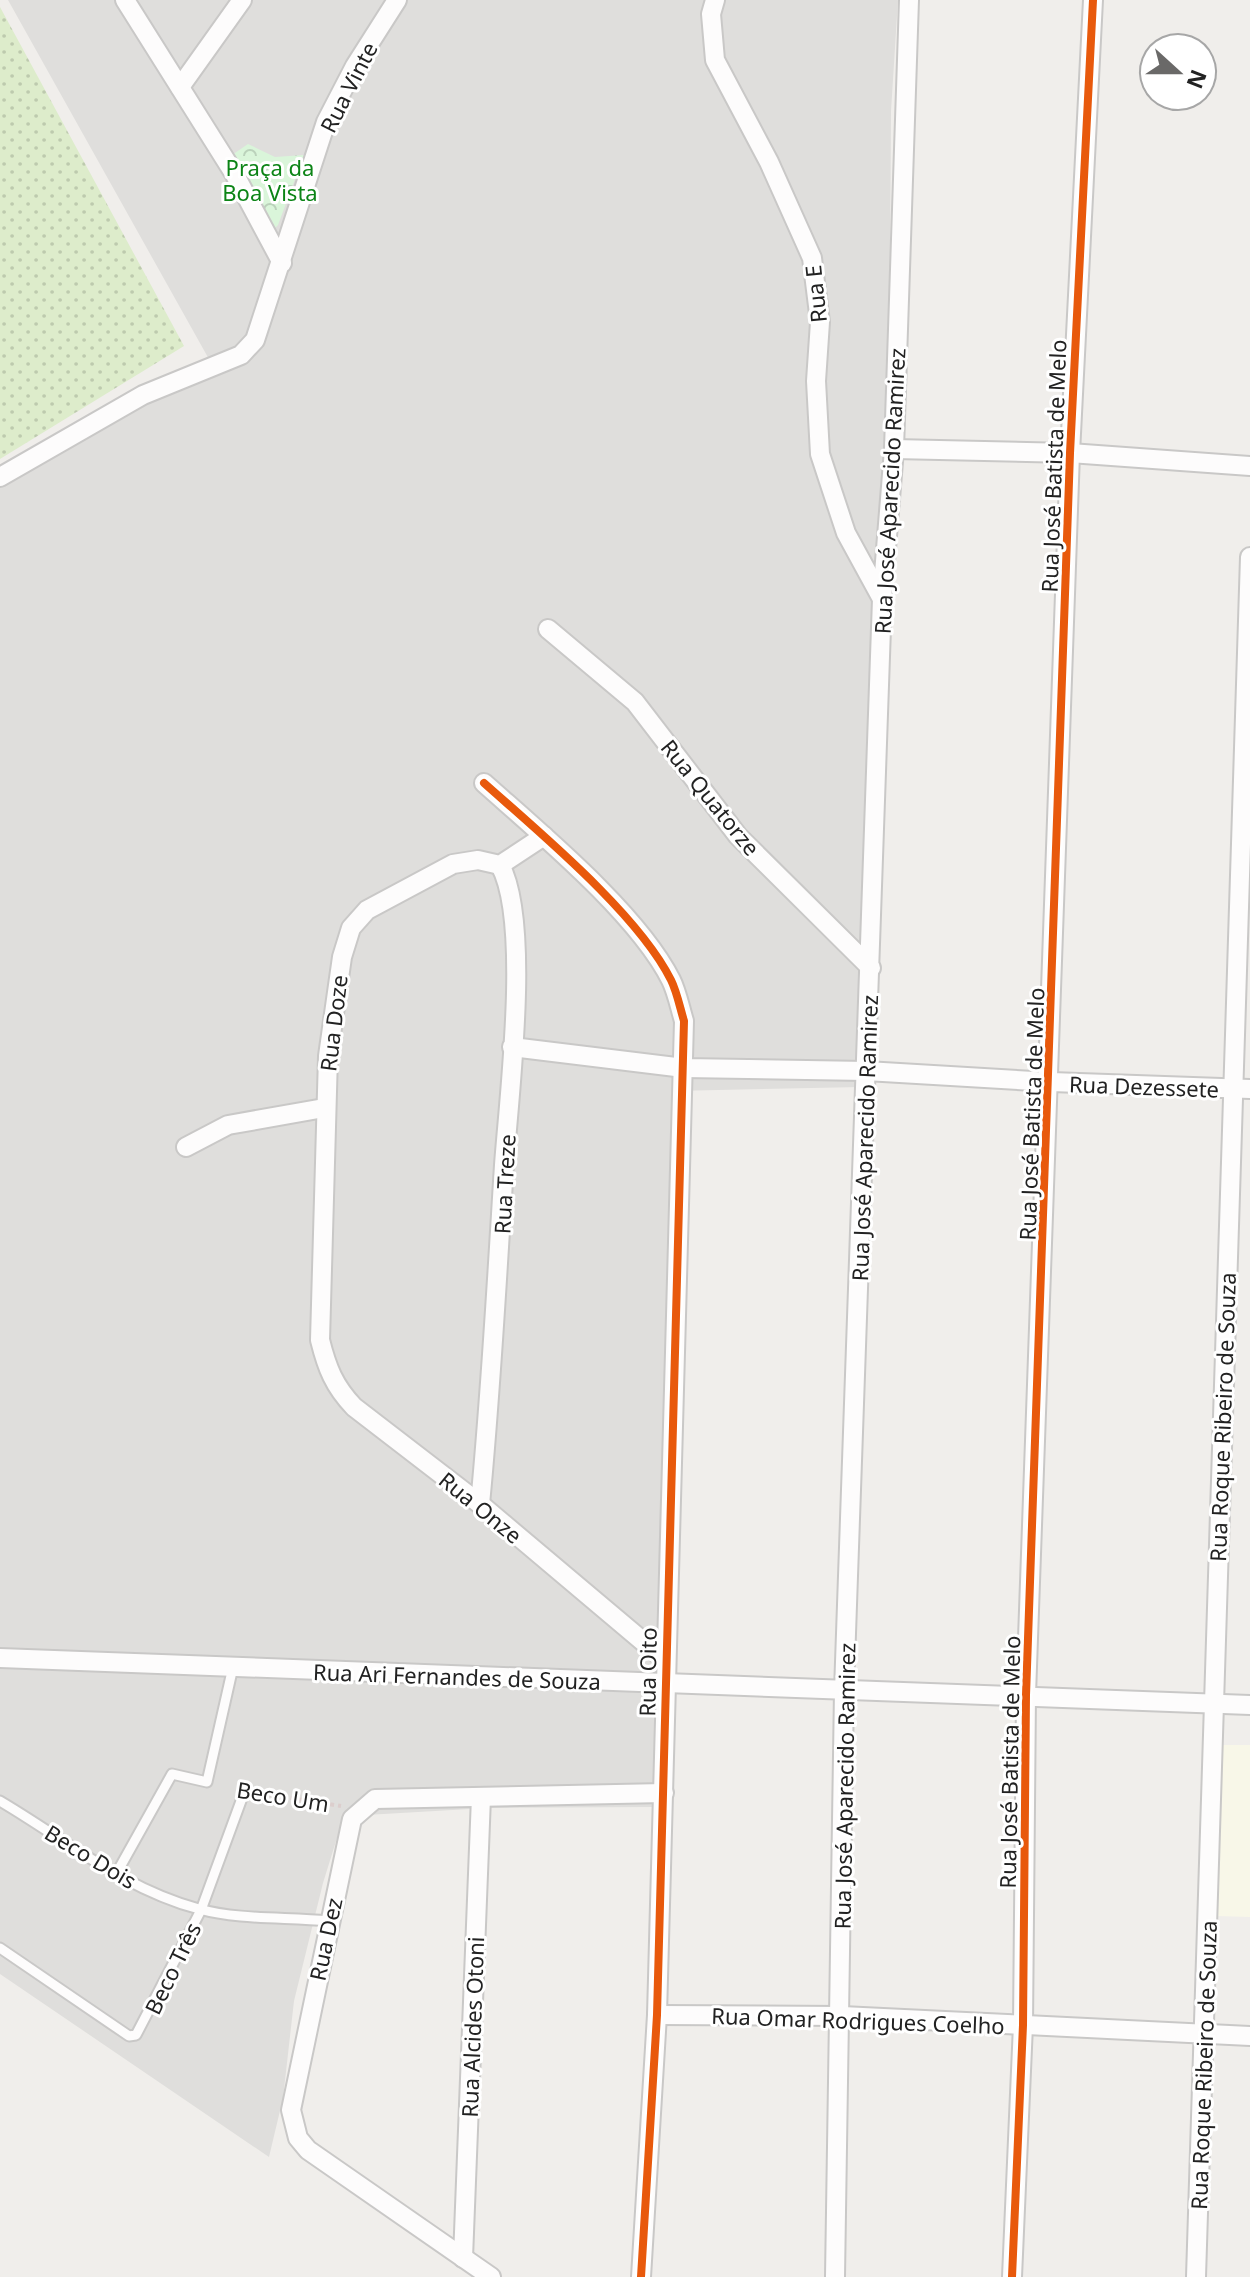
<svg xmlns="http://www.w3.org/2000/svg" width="1250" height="2277" viewBox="0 0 1250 2277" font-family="'Noto Sans',sans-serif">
<defs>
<pattern id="grass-dots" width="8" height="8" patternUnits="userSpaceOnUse" patternTransform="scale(2)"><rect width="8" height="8" fill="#ddeccb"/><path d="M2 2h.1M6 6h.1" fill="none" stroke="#bdcaae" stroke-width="1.8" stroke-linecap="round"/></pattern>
<pattern id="park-crowns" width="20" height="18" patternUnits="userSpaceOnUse" patternTransform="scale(2)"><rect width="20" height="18" fill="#daf5da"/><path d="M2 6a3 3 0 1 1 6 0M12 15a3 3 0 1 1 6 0" fill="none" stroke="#bbd2bb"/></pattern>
</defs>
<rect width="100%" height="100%" fill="#f0eeeb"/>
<polygon fill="#dfdedc" points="8,0 898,0 891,111 889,439 861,1087 673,1091 662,1623 654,1807 487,1808 349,1816 341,1825 323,1883 294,2001 283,2098 269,2157 0,1974 0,483 210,361"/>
<polygon fill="#f8f7e8" points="1219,1745 1250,1745 1250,1917 1216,1916"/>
<polygon fill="url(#grass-dots)" points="0,7 184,346 0,459"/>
<polygon fill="url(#park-crowns)" points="248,144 275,157 304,155 278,225 274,229 232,155"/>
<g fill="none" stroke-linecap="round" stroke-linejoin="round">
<g stroke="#c9c8c7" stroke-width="13">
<g id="service">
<path d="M0,1801C66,1840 124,1889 199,1909C239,1920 286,1917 328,1921"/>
<polyline points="115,1876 172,1774 207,1782 233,1667"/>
<polyline points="0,1948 129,2036 136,2035 201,1910 245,1790"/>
</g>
</g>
<g stroke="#c9c8c7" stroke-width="22">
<g id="minor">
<polyline points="125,0 235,175 282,263"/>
<polyline points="715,0 711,14 715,60 769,162 812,258 820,322 816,381 820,454 846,533 882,599"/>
<polyline points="180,87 242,0"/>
<polyline points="894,449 1070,453 1250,466"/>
<polyline points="0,477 143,395 241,355 255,340 326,122 355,66 397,0"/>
<polyline points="548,629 635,702 738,836 871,968"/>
<path d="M484,783C540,833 638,914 671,980C677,992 680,1008 684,1021L657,2015L641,2277"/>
<path d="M544,836L500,865L478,860L453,864L367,910L351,928L342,957L328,1056L320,1340C327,1368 334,1386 354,1407L480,1504L665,1660"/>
<polyline points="512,1047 684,1068 866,1071 1051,1082 1250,1089"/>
<polyline points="186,1147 228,1125 324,1108"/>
<path d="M480,1504C491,1391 497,1279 504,1165C509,1095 531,922 500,865"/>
<polyline points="0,1658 1250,1705"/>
<polyline points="657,2015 842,2016 1250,2036"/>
<polyline points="463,2258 481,1797"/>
<polyline points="491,2277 308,2150 298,2138 291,2110 352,1819 375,1799 664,1793"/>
<polyline points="835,2277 844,1691 882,599 894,449 909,0"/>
<polyline points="1012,2277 1023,2025 1026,1695 1070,453 1093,0"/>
<polyline points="1196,2277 1250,557"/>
</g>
</g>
<polyline stroke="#dccecd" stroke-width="4" stroke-dasharray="4 4" stroke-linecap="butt" points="259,1793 341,1806"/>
<use href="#service" stroke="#fdfcfc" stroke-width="9"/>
<use href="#minor" stroke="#fdfcfc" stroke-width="18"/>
<g stroke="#fff" stroke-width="13">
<g id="cycleway">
<path d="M484,783C540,833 638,914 671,980C677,992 680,1008 684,1021L657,2015L641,2277"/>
<polyline points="1012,2277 1023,2025 1026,1695 1070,453 1093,0"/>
</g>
</g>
<use href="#cycleway" stroke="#e8590c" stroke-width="8"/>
</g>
<g text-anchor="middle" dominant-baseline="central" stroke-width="6" stroke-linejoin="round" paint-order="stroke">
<g font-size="22" fill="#222" stroke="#fff">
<text transform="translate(348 87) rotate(-63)">Rua Vinte</text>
<text transform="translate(815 294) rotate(-96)">Rua E</text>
<text transform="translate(1053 466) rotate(-88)">Rua José Batista de Melo</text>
<text transform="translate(889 491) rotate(-87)">Rua José Aparecido Ramirez</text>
<text transform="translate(711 797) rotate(51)">Rua Quatorze</text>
<text transform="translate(333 1023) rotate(-83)">Rua Doze</text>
<text transform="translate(1144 1086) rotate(2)">Rua Dezessete</text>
<text transform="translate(1031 1114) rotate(-88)">Rua José Batista de Melo</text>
<text transform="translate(864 1138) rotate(-88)">Rua José Aparecido Ramirez</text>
<text transform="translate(504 1184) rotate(-87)">Rua Treze</text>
<text transform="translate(1222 1417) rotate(-88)">Rua Roque Ribeiro de Souza</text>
<text transform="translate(481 1507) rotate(39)">Rua Onze</text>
<text transform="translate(647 1672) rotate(-89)">Rua Oito</text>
<text transform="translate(457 1676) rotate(2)">Rua Ari Fernandes de Souza</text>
<text transform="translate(1009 1762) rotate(-89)">Rua José Batista de Melo</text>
<text transform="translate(844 1786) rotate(-89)">Rua José Aparecido Ramirez</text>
<text transform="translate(283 1796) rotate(9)">Beco Um</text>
<text transform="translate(91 1856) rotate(31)">Beco Dois</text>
<text transform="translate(325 1939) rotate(-78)">Rua Dez</text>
<text transform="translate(172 1968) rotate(-64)">Beco Três</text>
<text transform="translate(858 2020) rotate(2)">Rua Omar Rodrigues Coelho</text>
<text transform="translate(472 2027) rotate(-88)">Rua Alcides Otoni</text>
<text transform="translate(1203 2065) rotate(-88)">Rua Roque Ribeiro de Souza</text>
</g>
<g font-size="22" fill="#0c8416" stroke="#fff">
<text x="270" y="167">Praça da<tspan x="270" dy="25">Boa Vista</tspan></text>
</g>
</g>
<g transform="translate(1178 72) rotate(111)"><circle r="38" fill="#ffffff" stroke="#a7a7a7" stroke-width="2"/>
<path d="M0-6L14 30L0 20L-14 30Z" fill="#6a6968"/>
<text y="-12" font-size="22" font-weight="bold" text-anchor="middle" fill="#222222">N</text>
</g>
</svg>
